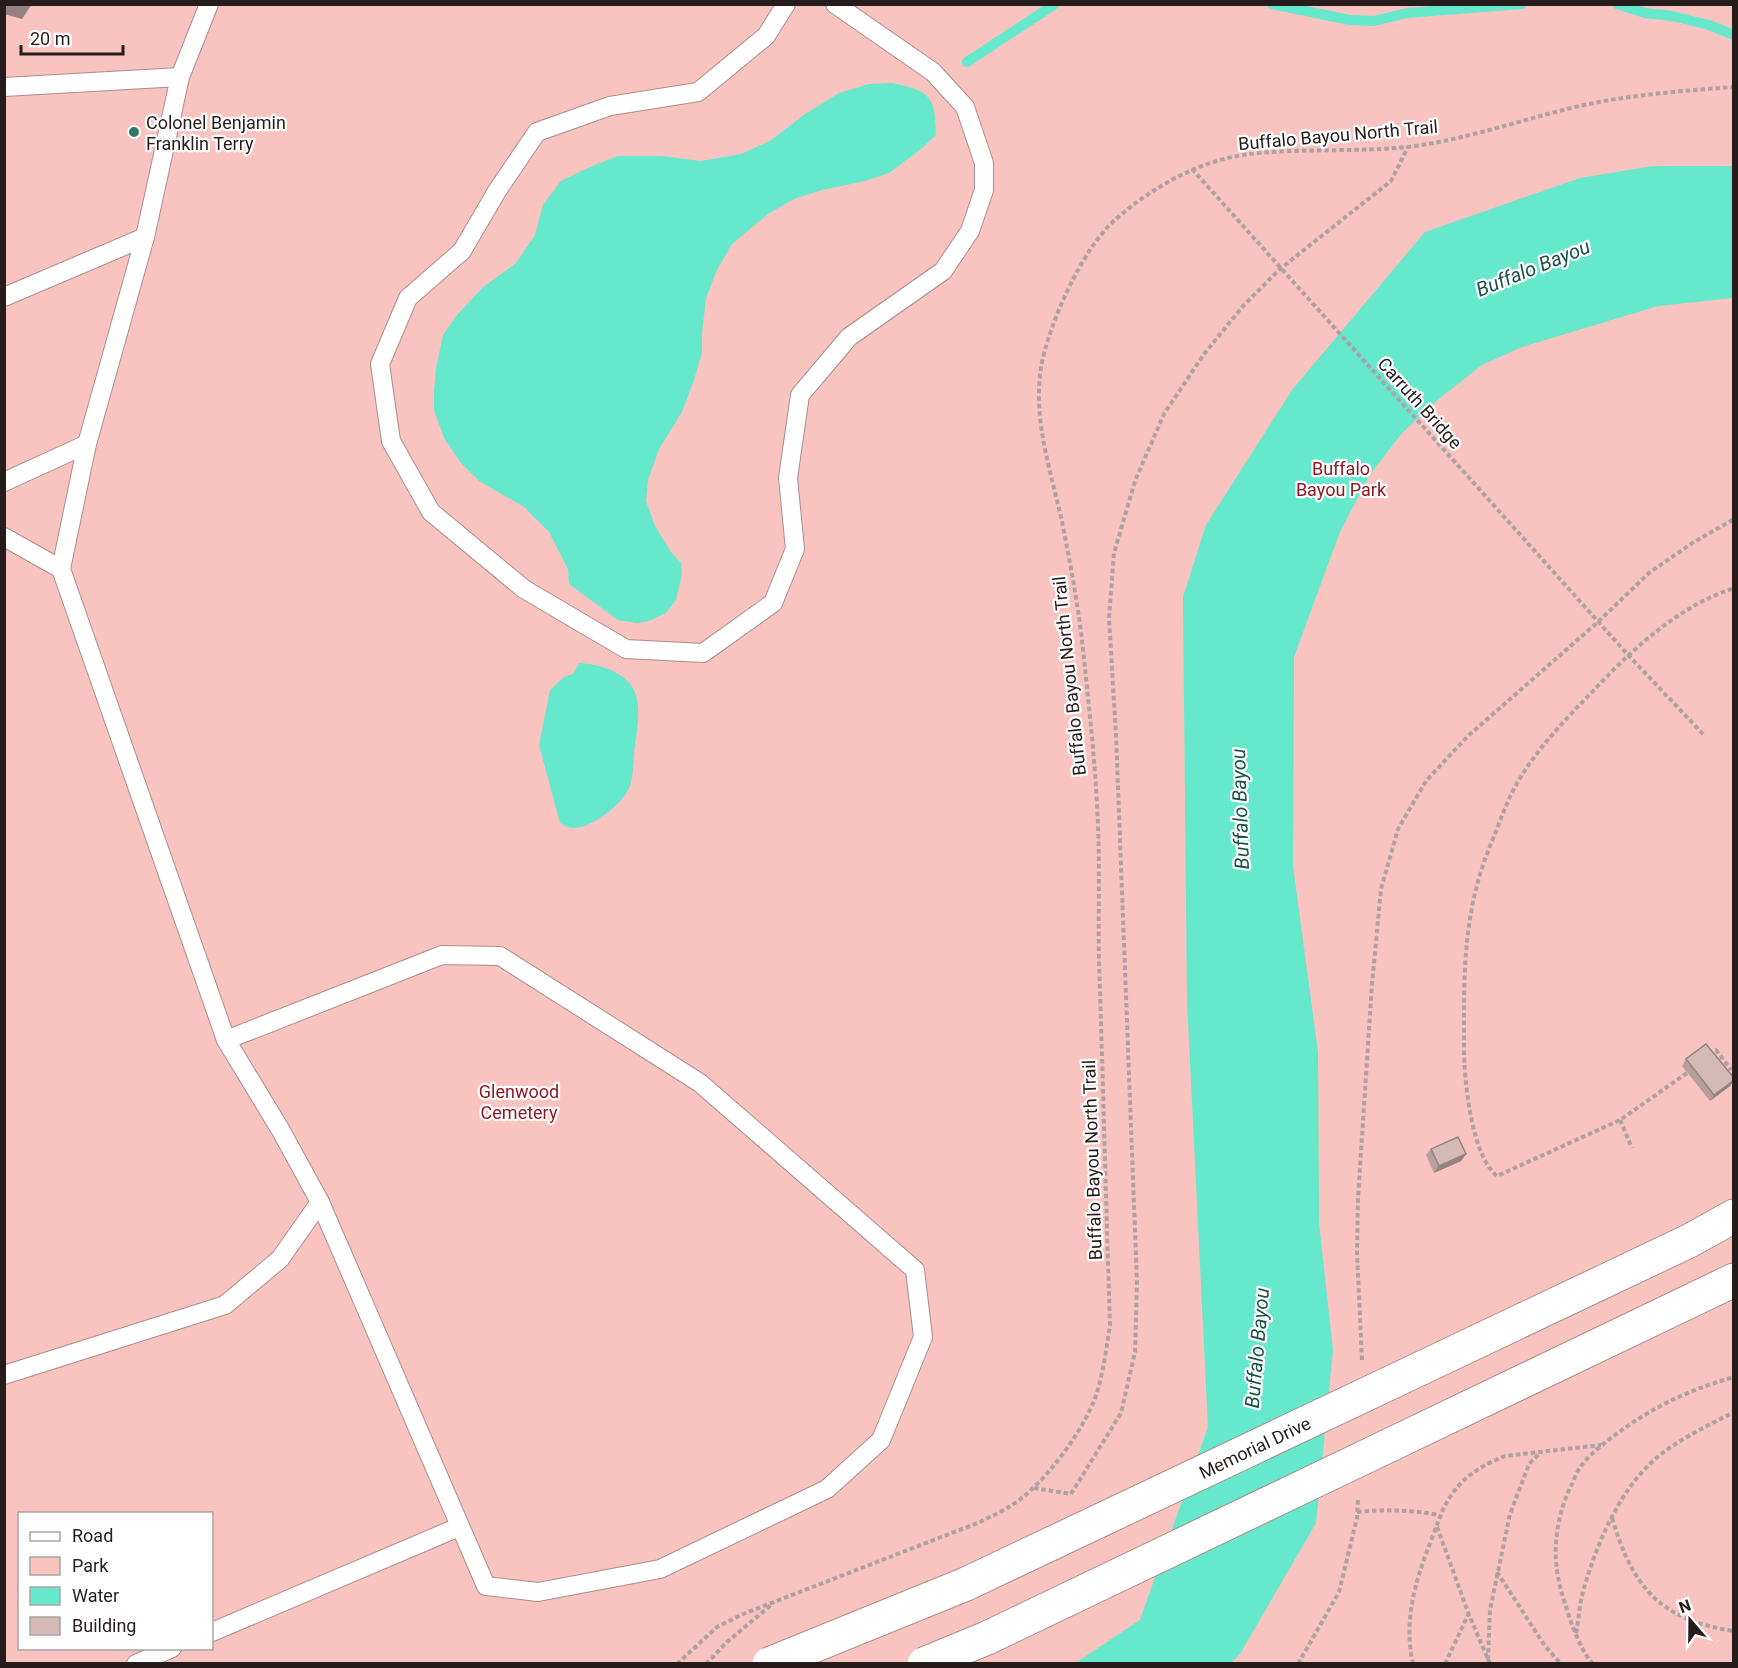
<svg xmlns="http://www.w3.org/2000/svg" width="1738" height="1668" viewBox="0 0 1738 1668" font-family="Roboto,sans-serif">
<rect width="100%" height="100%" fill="#fdf1f0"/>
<path fill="#f9c3c0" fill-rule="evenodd" d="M5,5H1733V1663L5,1664ZM20,1514H212V1648H20Z"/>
<g fill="#65e8cc">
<path d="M892,83C931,91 935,96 936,135L920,150L889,173L865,181L822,190L794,199L768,214L732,244L717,270L706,298L702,333V353L694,380L682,412L659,449L648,480L646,501L655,526L671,552L681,563L682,574L676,600L666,613L649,621L637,623L618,620L569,584L568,569L549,532L524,507L479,481L461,463L444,438L434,410V391L436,368L443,335L457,315L482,288L516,263L535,235L543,205L561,181L590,167L618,156H662L701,161L741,154L770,141L805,114L839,93L869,84Z"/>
<polygon points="1653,166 1733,166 1733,298 1658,306 1522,347 1482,365 1440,398 1402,433 1369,476 1340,532 1294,657 1293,866 1318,1052 1319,1223 1333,1350 1316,1523 1240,1654 1231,1663 1074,1664 1140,1620 1208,1427 1187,1001 1183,597 1206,525 1292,390 1425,232 1580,178"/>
<path d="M579,663C601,664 632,673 637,699C640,714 637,730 635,745C633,758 634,773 630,786C624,803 591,829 573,828C569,828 564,825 560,823L539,745L550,690L564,677L573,674Z"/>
</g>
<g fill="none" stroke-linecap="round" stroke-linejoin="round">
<g stroke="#65e8cc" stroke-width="10">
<polyline points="1272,4 1350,20 1374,21 1407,13 1522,4"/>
<polyline points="1617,4 1645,13 1672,16 1709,25 1734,35"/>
<polyline points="967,62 1055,4"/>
</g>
<g stroke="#a98e8c" stroke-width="20">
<g id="service">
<polyline points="209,4 180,77 145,237 87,444 61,569 226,1040 280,1129 320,1202 486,1586 538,1592 660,1569 827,1489 881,1440 923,1337 915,1270 700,1083 500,956 442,955 226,1040"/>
<polyline points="786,4 766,36 698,92 610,106 537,132 497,191 462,251 408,298 380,364 391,441 431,512 524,589 626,649 703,653 773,603 795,549 788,478 800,395 849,337 943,271 970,231 984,190 984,163 965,107 933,72 835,4"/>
<polyline points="4,87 180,77"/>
<polyline points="4,297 145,237"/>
<polyline points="4,482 87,444"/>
<polyline points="4,537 61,569"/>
<polyline points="4,1375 225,1305 280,1259 320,1202"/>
<polyline points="212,1632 459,1527"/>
<polyline points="136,1664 172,1648"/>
</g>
</g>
<g stroke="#a98e8c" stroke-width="35">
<g id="primary">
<polyline points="1392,1382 1689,1241 1734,1216"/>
<polyline points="1390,1445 1734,1280"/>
</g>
</g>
<g stroke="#ada2a1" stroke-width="4" stroke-dasharray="4.5 3" stroke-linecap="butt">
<polyline points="1192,169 1629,656 1704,735"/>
<polyline points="1710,1055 1716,1050 1731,1070"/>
<path d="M1687,1073L1620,1120L1497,1176C1471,1155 1464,1079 1464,1047C1464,994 1463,940 1476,889C1481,868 1489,848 1497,829C1504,810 1511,792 1522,775C1542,743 1569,716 1595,689C1624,658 1656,628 1692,607C1705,599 1720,593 1734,588"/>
<polyline points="1620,1120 1632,1148"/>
<polyline points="1362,1360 1357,1253 1358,1198 1372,984 1381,889 1398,829 1426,781 1468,736 1599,621 1650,572 1694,542 1734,519"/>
<polyline points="1034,1488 1071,1494 1121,1413 1135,1352 1137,1283 1116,735 1109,618 1114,553 1135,481 1164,414 1204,354 1244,305 1280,269 1391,181 1408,147"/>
<path d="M1357,1512C1386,1509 1411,1510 1439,1515"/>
<path d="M1612,1518C1633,1588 1660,1620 1734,1631"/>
<polyline points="1437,1527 1469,1615 1490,1664"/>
<polyline points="1497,1572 1545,1646 1561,1664"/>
<path d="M1576,1633C1579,1620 1579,1605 1583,1592C1595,1547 1619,1491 1654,1460C1677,1440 1707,1426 1734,1412"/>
<polyline points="1488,1660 1490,1610 1510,1514 1529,1464 1541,1452"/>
<path d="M677,1664L717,1627L743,1614L980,1522C989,1517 1000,1513 1009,1507C1042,1487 1079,1437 1094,1401C1103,1377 1106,1350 1110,1325C1106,1203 1103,1082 1099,960C1098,916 1100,871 1098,826C1096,768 1089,708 1083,649C1078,604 1070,561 1061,517C1050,469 1033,418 1041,368C1048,325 1083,247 1116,219C1154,186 1200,160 1250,154C1309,147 1369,154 1428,144C1478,135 1526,119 1575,107C1627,95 1680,91 1734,87"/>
<polyline points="706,1664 727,1642 771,1605"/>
<polyline points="1298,1664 1339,1592 1357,1518 1358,1499"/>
<path d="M1413,1664C1403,1619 1416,1579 1432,1538C1441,1515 1444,1501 1462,1482C1474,1470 1490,1462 1505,1456L1601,1445"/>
<polyline points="1445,1664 1468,1615"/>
<path d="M1593,1664C1579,1649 1569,1617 1563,1597C1551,1560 1554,1521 1571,1486C1574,1480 1577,1471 1581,1466C1590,1454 1603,1444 1615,1435C1653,1407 1688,1390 1734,1377"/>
</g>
<use href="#service" stroke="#fff" stroke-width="18"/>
<use href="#primary" stroke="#fff" stroke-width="33"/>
<g stroke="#a98e8c" stroke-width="35" stroke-linecap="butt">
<g id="primary-bridge">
<path id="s1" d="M769,1664L966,1584L1392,1382"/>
<polyline points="924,1664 987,1638 1390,1445"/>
</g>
</g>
<use href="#primary-bridge" stroke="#fff" stroke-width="33"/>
</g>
<g fill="#b79f9d">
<polygon points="1686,1059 1734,1080 1730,1086 1710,1101 1682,1066"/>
<polygon points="1431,1149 1466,1154 1461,1161 1434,1173 1426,1155"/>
</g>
<g fill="#958280">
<polygon points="4,4 32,4 22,19 4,14"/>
<polygon points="1734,1080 1730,1086 1710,1101 1714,1095"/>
<polygon points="1466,1154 1461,1161 1434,1173 1439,1166"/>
</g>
<g fill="#d5b9b7" stroke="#958280" stroke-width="1.5">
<polygon points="1706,1044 1734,1078 1734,1080 1714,1095 1686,1059"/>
<polygon points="1458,1137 1466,1154 1439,1166 1431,1149"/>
</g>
<circle fill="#337567" stroke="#fff" stroke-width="2" cx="134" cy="132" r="6"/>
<g text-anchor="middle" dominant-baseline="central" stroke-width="4.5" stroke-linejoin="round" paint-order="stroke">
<g font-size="18" fill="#271c1c" stroke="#fff" text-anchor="start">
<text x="146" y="122">Colonel Benjamin<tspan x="146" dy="21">Franklin Terry</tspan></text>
</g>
<g font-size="18" fill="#271c1c" stroke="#fff">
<text transform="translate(1338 135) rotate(-5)">Buffalo Bayou North Trail</text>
<text transform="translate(1420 403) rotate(48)">Carruth Bridge</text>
<text transform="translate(1069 676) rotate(-96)">Buffalo Bayou North Trail</text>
<text transform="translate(1092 1160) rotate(-92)">Buffalo Bayou North Trail</text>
<text stroke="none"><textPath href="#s1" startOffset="532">Memorial Drive</textPath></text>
</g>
<g font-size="18" fill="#901924" stroke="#fff">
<text x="1341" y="468">Buffalo<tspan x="1341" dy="21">Bayou Park</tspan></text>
<text x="519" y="1091">Glenwood<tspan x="519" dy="21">Cemetery</tspan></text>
</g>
<g font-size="20" font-style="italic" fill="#1b5247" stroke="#fff">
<text transform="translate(1533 268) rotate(-22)">Buffalo Bayou</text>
<text transform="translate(1240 809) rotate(-92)">Buffalo Bayou</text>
<text transform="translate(1257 1348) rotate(-85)">Buffalo Bayou</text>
</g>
</g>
<rect width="1738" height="1668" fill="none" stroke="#271c1c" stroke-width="12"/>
<rect x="18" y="1512" width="195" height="138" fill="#ffffff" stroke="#a9a4a4" stroke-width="1.5"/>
<rect x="30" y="1532" width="30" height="9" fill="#ffffff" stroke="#a9a4a4" stroke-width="1.5"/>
<text x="72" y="1542" font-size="18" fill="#271c1c">Road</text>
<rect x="30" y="1557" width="30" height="18" fill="#f9c3c0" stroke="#a9a4a4" stroke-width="1.5"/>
<text x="72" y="1572" font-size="18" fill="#271c1c">Park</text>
<rect x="30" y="1587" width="30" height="18" fill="#65e8cc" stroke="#a9a4a4" stroke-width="1.5"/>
<text x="72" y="1602" font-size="18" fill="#271c1c">Water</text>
<rect x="30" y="1617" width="30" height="18" fill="#d5b9b7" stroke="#a9a4a4" stroke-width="1.5"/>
<text x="72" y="1632" font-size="18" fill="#271c1c">Building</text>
<g transform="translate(1690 1620) rotate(340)" stroke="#ffffff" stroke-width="4.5" paint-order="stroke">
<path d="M0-4.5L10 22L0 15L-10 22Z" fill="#271c1c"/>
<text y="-9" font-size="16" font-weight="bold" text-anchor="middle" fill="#271c1c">N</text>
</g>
<path d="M21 45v9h102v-9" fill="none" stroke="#271c1c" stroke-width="3"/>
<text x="30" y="45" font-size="18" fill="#271c1c" stroke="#ffffff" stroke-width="4.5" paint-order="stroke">20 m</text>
</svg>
